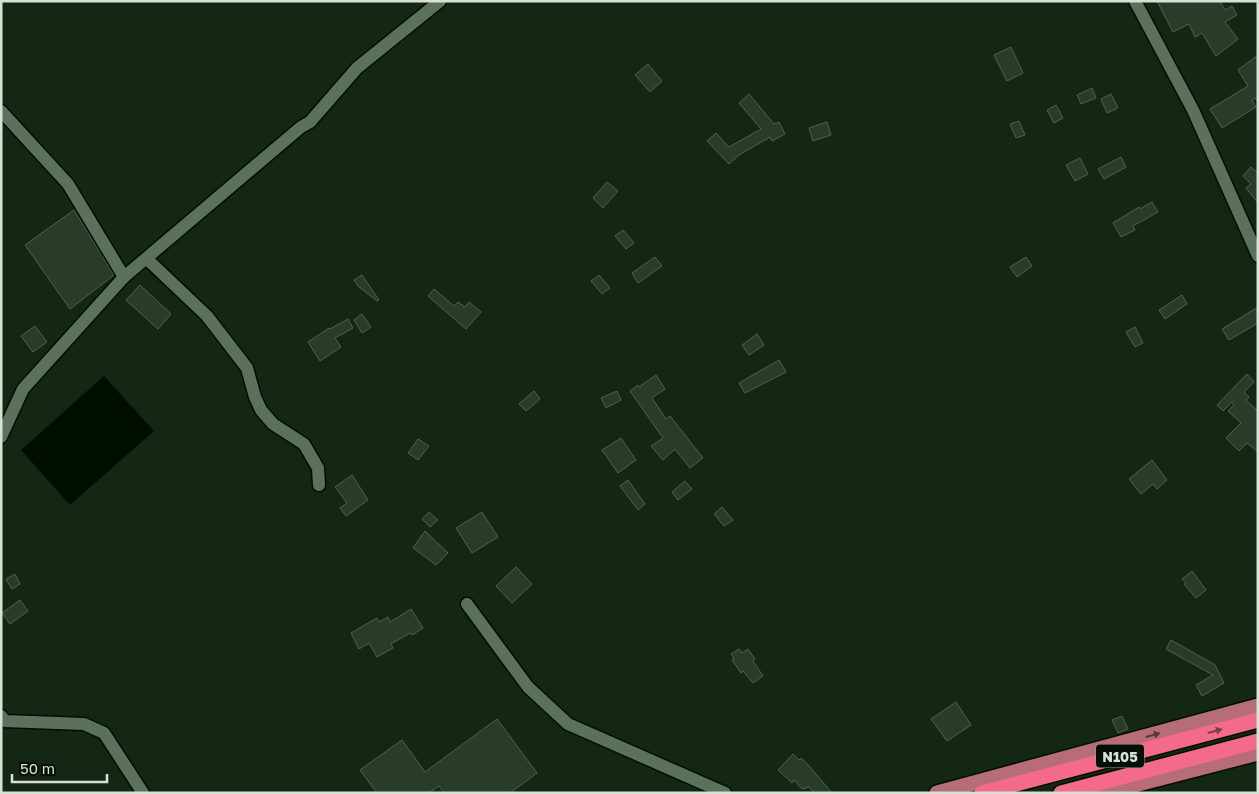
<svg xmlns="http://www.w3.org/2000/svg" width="1259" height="794" viewBox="0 0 1259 794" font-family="'Golos Text',sans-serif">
<rect width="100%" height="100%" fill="#142715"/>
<polygon fill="#000e01" points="104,376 154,431 70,505 21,450"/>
<g fill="#293c2a" stroke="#4d624e">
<polygon points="1157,1 1220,1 1225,10 1232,6 1237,15 1225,22 1238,39 1216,56 1202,33 1195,37 1189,24 1173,32"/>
<polygon points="1011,47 1023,73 1007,81 994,55"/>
<polygon points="1258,55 1258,102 1255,98 1252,100 1256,107 1222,128 1210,109 1248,86 1238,70"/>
<polygon points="648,64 662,81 650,92 635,75"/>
<polygon points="1092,88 1096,98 1081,104 1077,95"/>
<polygon points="749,94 774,124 779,122 785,134 772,141 770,137 739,155 729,164 707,141 716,133 729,147 761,129 739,103"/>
<polygon points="1111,94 1118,108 1107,113 1101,99"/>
<polygon points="1056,105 1063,118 1054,123 1047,110"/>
<polygon points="1019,121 1025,135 1016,138 1010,124"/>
<polygon points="827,122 831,135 813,141 809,128"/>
<polygon points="1121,157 1126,167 1104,179 1098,169"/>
<polygon points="1080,158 1088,174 1075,181 1066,165"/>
<polygon points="1251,167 1258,173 1258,203 1246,188 1251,184 1243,176"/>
<polygon points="607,182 618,191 603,208 593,198"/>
<polygon points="1152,202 1158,212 1133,226 1135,230 1121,237 1113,223 1139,207 1140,209"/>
<polygon points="74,210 114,275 70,309 25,245"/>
<polygon points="623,230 634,243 626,249 615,236"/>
<polygon points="655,257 662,266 638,283 632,273"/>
<polygon points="1026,257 1032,266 1017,277 1010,267"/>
<polygon points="362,275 379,300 377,301 358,286 354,280"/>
<polygon points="599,275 610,288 602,294 591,281"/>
<polygon points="140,285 171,314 158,329 126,300"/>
<polygon points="434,289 454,306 458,302 465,307 469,302 481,312 466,329 428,296"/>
<polygon points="1182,295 1187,304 1165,319 1159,310"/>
<polygon points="1258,307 1258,323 1229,340 1222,329"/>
<polygon points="362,314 371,327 362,333 354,320"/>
<polygon points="348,319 353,328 335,338 341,347 320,361 308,342 329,328 330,329"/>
<polygon points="35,326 47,342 33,352 21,336"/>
<polygon points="1135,327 1143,343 1135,347 1126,332"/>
<polygon points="757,334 764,345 749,355 742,345"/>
<polygon points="779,360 786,372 745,393 739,383"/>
<polygon points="1247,374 1254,382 1244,392 1249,397 1246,400 1258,411 1258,452 1247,443 1239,451 1226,438 1241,423 1228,411 1234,405 1232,402 1223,411 1217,405"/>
<polygon points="656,375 665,389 652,398 666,419 670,416 703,458 690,468 675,449 663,460 651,446 663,438 630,391 638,385 639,387"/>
<polygon points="534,391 540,399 526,411 519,404"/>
<polygon points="617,391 621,400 606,408 601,398"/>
<polygon points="621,438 636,460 618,473 602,450"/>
<polygon points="418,439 429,446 418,460 408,453"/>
<polygon points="1152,460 1167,480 1157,489 1153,484 1141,494 1129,479"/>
<polygon points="352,475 368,500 346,516 340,508 347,503 335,487"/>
<polygon points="628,480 645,504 638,510 620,486"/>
<polygon points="685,481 692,489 678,500 672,492"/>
<polygon points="722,507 733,520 724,526 714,514"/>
<polygon points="429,512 438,520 430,527 422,519"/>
<polygon points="482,512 498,537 472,553 456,528"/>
<polygon points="425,531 448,553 436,565 413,548"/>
<polygon points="516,567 532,584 512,603 496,586"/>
<polygon points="1192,571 1206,590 1196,598 1184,584 1186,582 1182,579"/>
<polygon points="15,574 20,584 12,589 6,579"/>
<polygon points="20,600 28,611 10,624 2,613"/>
<polygon points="411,609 423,628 412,635 410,633 391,644 393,648 377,657 369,643 359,649 351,633 377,618 379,622 388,617 390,622"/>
<polygon points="1171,640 1215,665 1224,683 1202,696 1196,685 1213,675 1166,649"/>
<polygon points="739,649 742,653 748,649 755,659 753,661 763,676 753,683 743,671 741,673 732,660 734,658 731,654"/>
<polygon points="956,702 971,725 947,741 931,719"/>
<polygon points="1122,716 1128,729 1118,733 1112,720"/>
<polygon points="497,719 537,773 510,793 444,793 439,786 429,793 377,793 360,770 402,740 425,772"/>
<polygon points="793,754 799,760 801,758 810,767 832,793 814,793 809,787 802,789 794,780 792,783 778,770"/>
</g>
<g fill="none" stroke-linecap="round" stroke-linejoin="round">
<g stroke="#010f02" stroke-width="15">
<g id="minor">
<polyline points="1135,1 1193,110 1258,256"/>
<polyline points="1,111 68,184 124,277"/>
<polyline points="147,259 207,316 247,368 255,397 261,410 273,424 304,444 318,468 319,485"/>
<polyline points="1,437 23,389 124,277 301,127 310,122 357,68 440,1"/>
<polyline points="467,604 528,687 568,724 725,793"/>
<polyline points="1,716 5,721 84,724 104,733 143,793"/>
</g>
</g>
<g stroke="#010f02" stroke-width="18">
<g id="major">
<polyline points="937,793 1258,706"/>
<polyline points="1103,793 1258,753"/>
</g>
</g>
<g stroke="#010f02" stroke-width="18">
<g id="highway">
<polyline points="982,793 1258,720"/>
<polyline points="1061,793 1258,741"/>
</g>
</g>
<use href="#minor" stroke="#5c715c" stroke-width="12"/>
<use href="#major" stroke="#b76d77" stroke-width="15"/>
<use href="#highway" stroke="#f36b89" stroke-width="15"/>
</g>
<defs><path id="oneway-solid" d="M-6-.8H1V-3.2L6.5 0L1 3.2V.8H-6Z" transform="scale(1.25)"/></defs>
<use fill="#7c3c48" href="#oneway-solid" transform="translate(1215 731) rotate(-15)"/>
<use fill="#563939" href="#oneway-solid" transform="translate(1153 735) rotate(-15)"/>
<g text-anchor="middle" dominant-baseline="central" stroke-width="4" stroke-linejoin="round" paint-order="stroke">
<rect fill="#060e06" stroke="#98a298" stroke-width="1" x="1096" y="744.5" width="48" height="23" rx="4"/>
<g font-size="14" font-weight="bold" fill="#d7e2d7">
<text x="1120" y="756">N105</text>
</g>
</g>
<rect width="1259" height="794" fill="none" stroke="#d7e2d7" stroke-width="5"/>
<path d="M12 774v8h95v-8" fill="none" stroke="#d7e2d7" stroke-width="2.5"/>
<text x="20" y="774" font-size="15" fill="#d7e2d7" stroke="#060e06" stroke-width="4" paint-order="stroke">50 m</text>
</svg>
